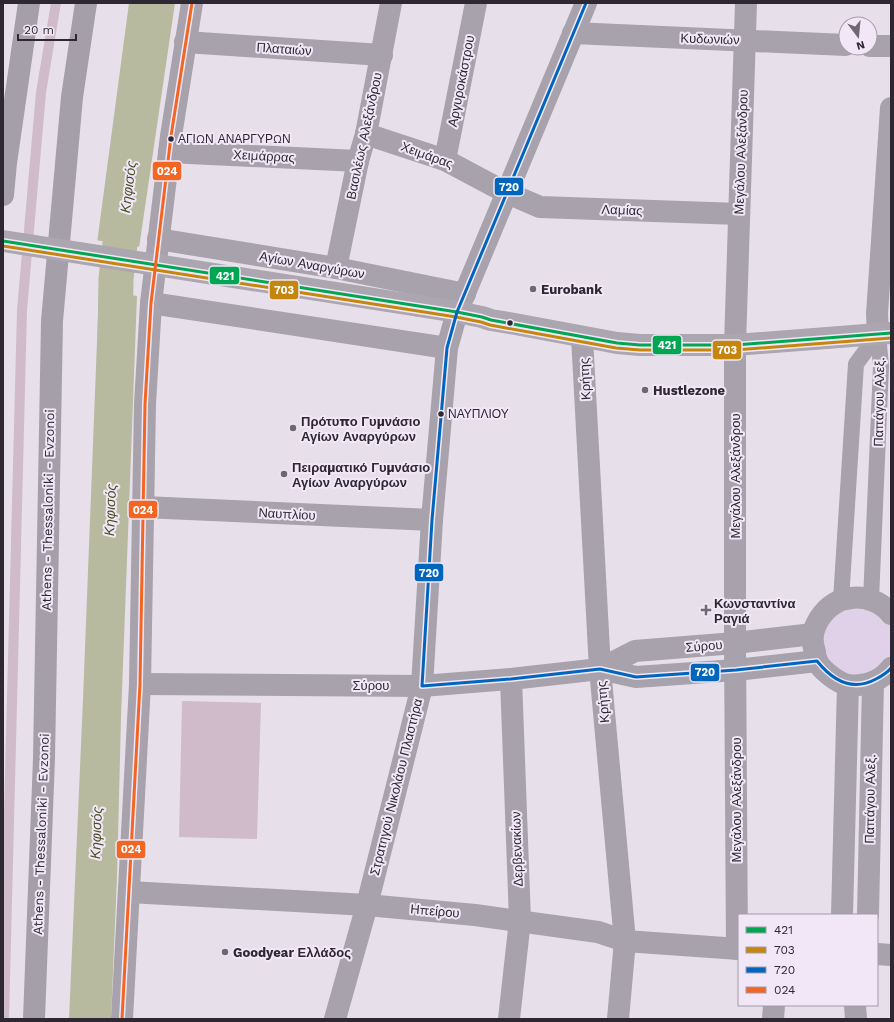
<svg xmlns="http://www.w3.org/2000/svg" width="894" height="1022" viewBox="0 0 894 1022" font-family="'Work Sans',sans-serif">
<rect width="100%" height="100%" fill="#e7e0eb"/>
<g fill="#cfbbc9">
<polygon points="51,3 61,3 46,93 27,310 9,1019 3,1019 3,852 17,310 36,92"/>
<polygon points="182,701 261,703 257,839 179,837"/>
</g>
<polygon fill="#e0d1e8" points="864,604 890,624 891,628 891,652 889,658 872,673 847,675 836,670 821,649 823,625 831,614"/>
<g fill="#b7ba9f">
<polygon points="129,3 175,3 139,248 97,243"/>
<polygon points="99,290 137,296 121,718 117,877 111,1019 69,1019 83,699"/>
</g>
<polygon fill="#e7e0eb" points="95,240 141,247 141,249 139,250 96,245 95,243"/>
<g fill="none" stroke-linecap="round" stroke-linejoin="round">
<polyline stroke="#b7ba9f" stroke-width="35" points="115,341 116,279 125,199"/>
<g stroke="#a7a2ab" stroke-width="16">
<polyline points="841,600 856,364 878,334"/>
<polyline points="871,600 881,366 878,334"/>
</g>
<g stroke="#a7a2ab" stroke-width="22">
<polyline points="573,33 846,45"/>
<polyline points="185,42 382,55"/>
<polyline points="870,46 891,46"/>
<polyline points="366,134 445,160 507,193 540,207 739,214"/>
<polyline points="169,152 358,161"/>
<polyline points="445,160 476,3"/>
<polyline points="158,239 336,268 465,294"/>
<polyline points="336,268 358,161 366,134 391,3"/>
<polyline points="151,303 447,348"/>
<polyline points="878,334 877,314 891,108"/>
<polyline points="582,337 600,669 625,941 618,1019"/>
<polyline points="143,507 432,520"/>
<path d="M891,614C882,602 865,596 851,598C847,599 842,599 839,601C826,607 816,620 813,634C812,640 813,646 815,652C815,655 816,658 817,661C821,670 837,682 847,685C853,686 860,685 866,684C875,682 885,676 891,668"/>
<polyline points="600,669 635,651 735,643 813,634"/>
<polyline points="140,684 422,686 511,679 600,669 636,677 736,670 817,661"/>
<polyline points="129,892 367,905 475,915 598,932 625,941 739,949"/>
<polyline points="842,915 848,685"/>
<polyline points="868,915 873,682"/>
<polyline points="737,949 735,643 735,345 746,3"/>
<polyline points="877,954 891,955"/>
<polyline points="855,1005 856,1019"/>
<polyline points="335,1019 367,905 422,686 432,520 447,348 457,312"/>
<polyline points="509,1019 520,920 511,679"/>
<polyline points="773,1019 774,1005"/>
</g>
<g stroke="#a7a2ab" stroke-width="22">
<polyline points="457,312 586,3"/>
<polyline points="122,1019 140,684 145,404 151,303 171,136 192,3"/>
</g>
<polyline stroke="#aca6b0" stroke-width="22" points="419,306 457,312 482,317 491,320 515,324 617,343 640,345 735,345 891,333"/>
<g stroke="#a59fa9" stroke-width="22">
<polyline points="3,195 6,163 29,3"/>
<polyline points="34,1019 44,758 52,321 72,97 86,3"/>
</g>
<polyline stroke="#aca6b0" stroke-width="22" points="3,241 419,306"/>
<g stroke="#f1e7f7" stroke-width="6">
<polyline id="bus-1" points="3,241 457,312 482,317 491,320 617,343 640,345 735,345 891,333"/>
</g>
<g stroke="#f1e7f7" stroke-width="6">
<polyline id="bus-2" points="3,246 456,317 481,322 490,325 616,348 640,350 735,350 891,338"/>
</g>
<g stroke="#f1e7f7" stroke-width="6">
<path id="bus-3" d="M586,3L457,312L447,348L432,520L422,686L511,679L600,669L636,677L736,670L817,661C833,681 852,692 876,679C882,676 887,673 891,668"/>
</g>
<g stroke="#f1e7f7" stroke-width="6">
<polyline id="bus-4" points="122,1019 140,684 145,404 151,303 171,136 192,3"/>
</g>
<use href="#bus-1" stroke="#00a651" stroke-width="3"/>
<use href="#bus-2" stroke="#c4860d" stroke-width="3"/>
<use href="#bus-3" stroke="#0065bd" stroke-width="3"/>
<use href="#bus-4" stroke="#f26522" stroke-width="3"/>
</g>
<g fill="#2d2833" stroke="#f1e7f7" stroke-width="1.5">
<circle cx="171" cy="139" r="3.5"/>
<circle cx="510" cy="323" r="3.5"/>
<circle cx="441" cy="414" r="3.5"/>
</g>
<g fill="#6e6873" stroke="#f1e7f7" stroke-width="1.5">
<circle cx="533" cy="289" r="4"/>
<circle cx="645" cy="390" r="4"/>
<circle cx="293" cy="428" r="4"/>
<circle cx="284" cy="474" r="4"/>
<path d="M704 604h4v4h4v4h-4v4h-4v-4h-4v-4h4z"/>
<circle cx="225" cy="952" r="4"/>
</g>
<g text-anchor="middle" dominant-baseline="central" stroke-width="4" stroke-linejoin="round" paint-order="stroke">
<g font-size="12" fill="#2d2833" stroke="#f1e7f7" text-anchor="start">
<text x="178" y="139">ΑΓΙΩΝ ΑΝΑΡΓΥΡΩΝ</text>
<text x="448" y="414">ΝΑΥΠΛΙΟΥ</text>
</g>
<g font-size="13" fill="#2d2833" stroke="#f1e7f7">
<text transform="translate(710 39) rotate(2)">Κυδωνιών</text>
<text transform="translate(284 49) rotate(4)">Πλαταιών</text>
<text transform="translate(461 81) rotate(-79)">Αργυροκάστρου</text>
<text transform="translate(364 136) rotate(-78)">Βασιλέως Αλεξάνδρου</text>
<text transform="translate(741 152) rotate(-88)">Μεγάλου Αλεξάνδρου</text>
<text transform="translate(427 155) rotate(20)">Χειμάρας</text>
<text transform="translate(264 156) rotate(3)">Χειμάρρας</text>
<text transform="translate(622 210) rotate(2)">Λαμίας</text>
<text transform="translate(312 265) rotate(10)">Αγίων Αναργύρων</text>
<text transform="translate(585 379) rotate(-93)">Κρήτης</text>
<text transform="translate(879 402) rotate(-89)">Παπάγου Αλεξ.</text>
<text transform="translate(735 476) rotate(-90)">Μεγάλου Αλεξάνδρου</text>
<text transform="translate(48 510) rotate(-89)">Athens - Thessaloniki - Evzonoi</text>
<text transform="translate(287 514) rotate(3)">Ναυπλίου</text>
<text transform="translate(704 646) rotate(-5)">Σύρου</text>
<text x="371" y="685">Σύρου</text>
<text transform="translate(603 702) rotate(-95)">Κρήτης</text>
<text transform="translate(396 787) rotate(-76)">Στρατηγού Νικολάου Πλαστήρα</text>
<text transform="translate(870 799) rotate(-89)">Παπάγου Αλεξ.</text>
<text transform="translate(736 800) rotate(-90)">Μεγάλου Αλεξάνδρου</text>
<text transform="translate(41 834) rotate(-88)">Athens - Thessaloniki - Evzonoi</text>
<text transform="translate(517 849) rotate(-92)">Δερβενακίων</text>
<text transform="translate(435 911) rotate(5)">Ηπείρου</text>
</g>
<g font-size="13" font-weight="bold" fill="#2d2833" stroke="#f1e7f7" text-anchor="start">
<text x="541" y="289">Eurobank</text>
<text x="653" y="390">Hustlezone</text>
<text x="301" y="421">Πρότυπο Γυμνάσιο<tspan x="301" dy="15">Αγίων Αναργύρων</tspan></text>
<text x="292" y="467">Πειραματικό Γυμνάσιο<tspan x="292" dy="15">Αγίων Αναργύρων</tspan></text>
<text x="714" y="603">Κωνσταντίνα<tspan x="714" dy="15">Ραγιά</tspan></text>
<text x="233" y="952">Goodyear Ελλάδος</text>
</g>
<g font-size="14" font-style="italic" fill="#485022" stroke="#f1e7f7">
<text transform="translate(128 187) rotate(-83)">Κηφισός</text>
<text transform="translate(110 510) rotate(-88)">Κηφισός</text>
<text transform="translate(96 833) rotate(-88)">Κηφισός</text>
</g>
</g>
<g stroke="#f1e7f7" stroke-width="1.5">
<rect x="152" y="161" width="30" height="20" rx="4" fill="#f26522"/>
<rect x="494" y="177" width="30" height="19" rx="4" fill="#0065bd"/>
<rect x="209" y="266" width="31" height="19" rx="4" fill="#00a651"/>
<rect x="269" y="280" width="30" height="20" rx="4" fill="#c4860d"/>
<rect x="652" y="335" width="30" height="20" rx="4" fill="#00a651"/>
<rect x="712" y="340" width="30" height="20" rx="4" fill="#c4860d"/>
<rect x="128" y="500" width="30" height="19" rx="4" fill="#f26522"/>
<rect x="414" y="563" width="30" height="19" rx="4" fill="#0065bd"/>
<rect x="690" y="663" width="30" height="19" rx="4" fill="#0065bd"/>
<rect x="116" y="840" width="30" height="19" rx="4" fill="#f26522"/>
</g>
<g font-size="11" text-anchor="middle" font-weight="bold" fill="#fff">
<text x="167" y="175">024</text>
<text x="509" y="191">720</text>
<text x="225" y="280">421</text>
<text x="284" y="294">703</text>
<text x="667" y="349">421</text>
<text x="727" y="354">703</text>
<text x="143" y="514">024</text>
<text x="429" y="577">720</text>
<text x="705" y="676">720</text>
<text x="131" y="853">024</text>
</g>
<rect width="894" height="1022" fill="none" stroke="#2d2833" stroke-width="8"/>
<rect x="738" y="914" width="140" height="92" fill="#f1e7f7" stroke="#a39ba9"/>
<rect x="746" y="927" width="20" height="6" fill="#00a651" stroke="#a39ba9"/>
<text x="774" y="934" font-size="12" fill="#2d2833">421</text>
<rect x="746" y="947" width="20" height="6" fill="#c4860d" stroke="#a39ba9"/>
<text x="774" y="954" font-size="12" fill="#2d2833">703</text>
<rect x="746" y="967" width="20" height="6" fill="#0065bd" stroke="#a39ba9"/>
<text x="774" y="974" font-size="12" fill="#2d2833">720</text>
<rect x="746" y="987" width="20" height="6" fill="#f26522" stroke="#a39ba9"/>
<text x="774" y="994" font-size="12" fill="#2d2833">024</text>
<g transform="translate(858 36) rotate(164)"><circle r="19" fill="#f1e7f7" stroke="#a39ba9"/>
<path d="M0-3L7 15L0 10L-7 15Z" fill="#6e6873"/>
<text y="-6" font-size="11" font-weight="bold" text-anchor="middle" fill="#2d2833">N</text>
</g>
<path d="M18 34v6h58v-6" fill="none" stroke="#2d2833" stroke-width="2"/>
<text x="24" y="34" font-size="12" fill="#2d2833" stroke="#f1e7f7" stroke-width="3" paint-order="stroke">20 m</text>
</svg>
